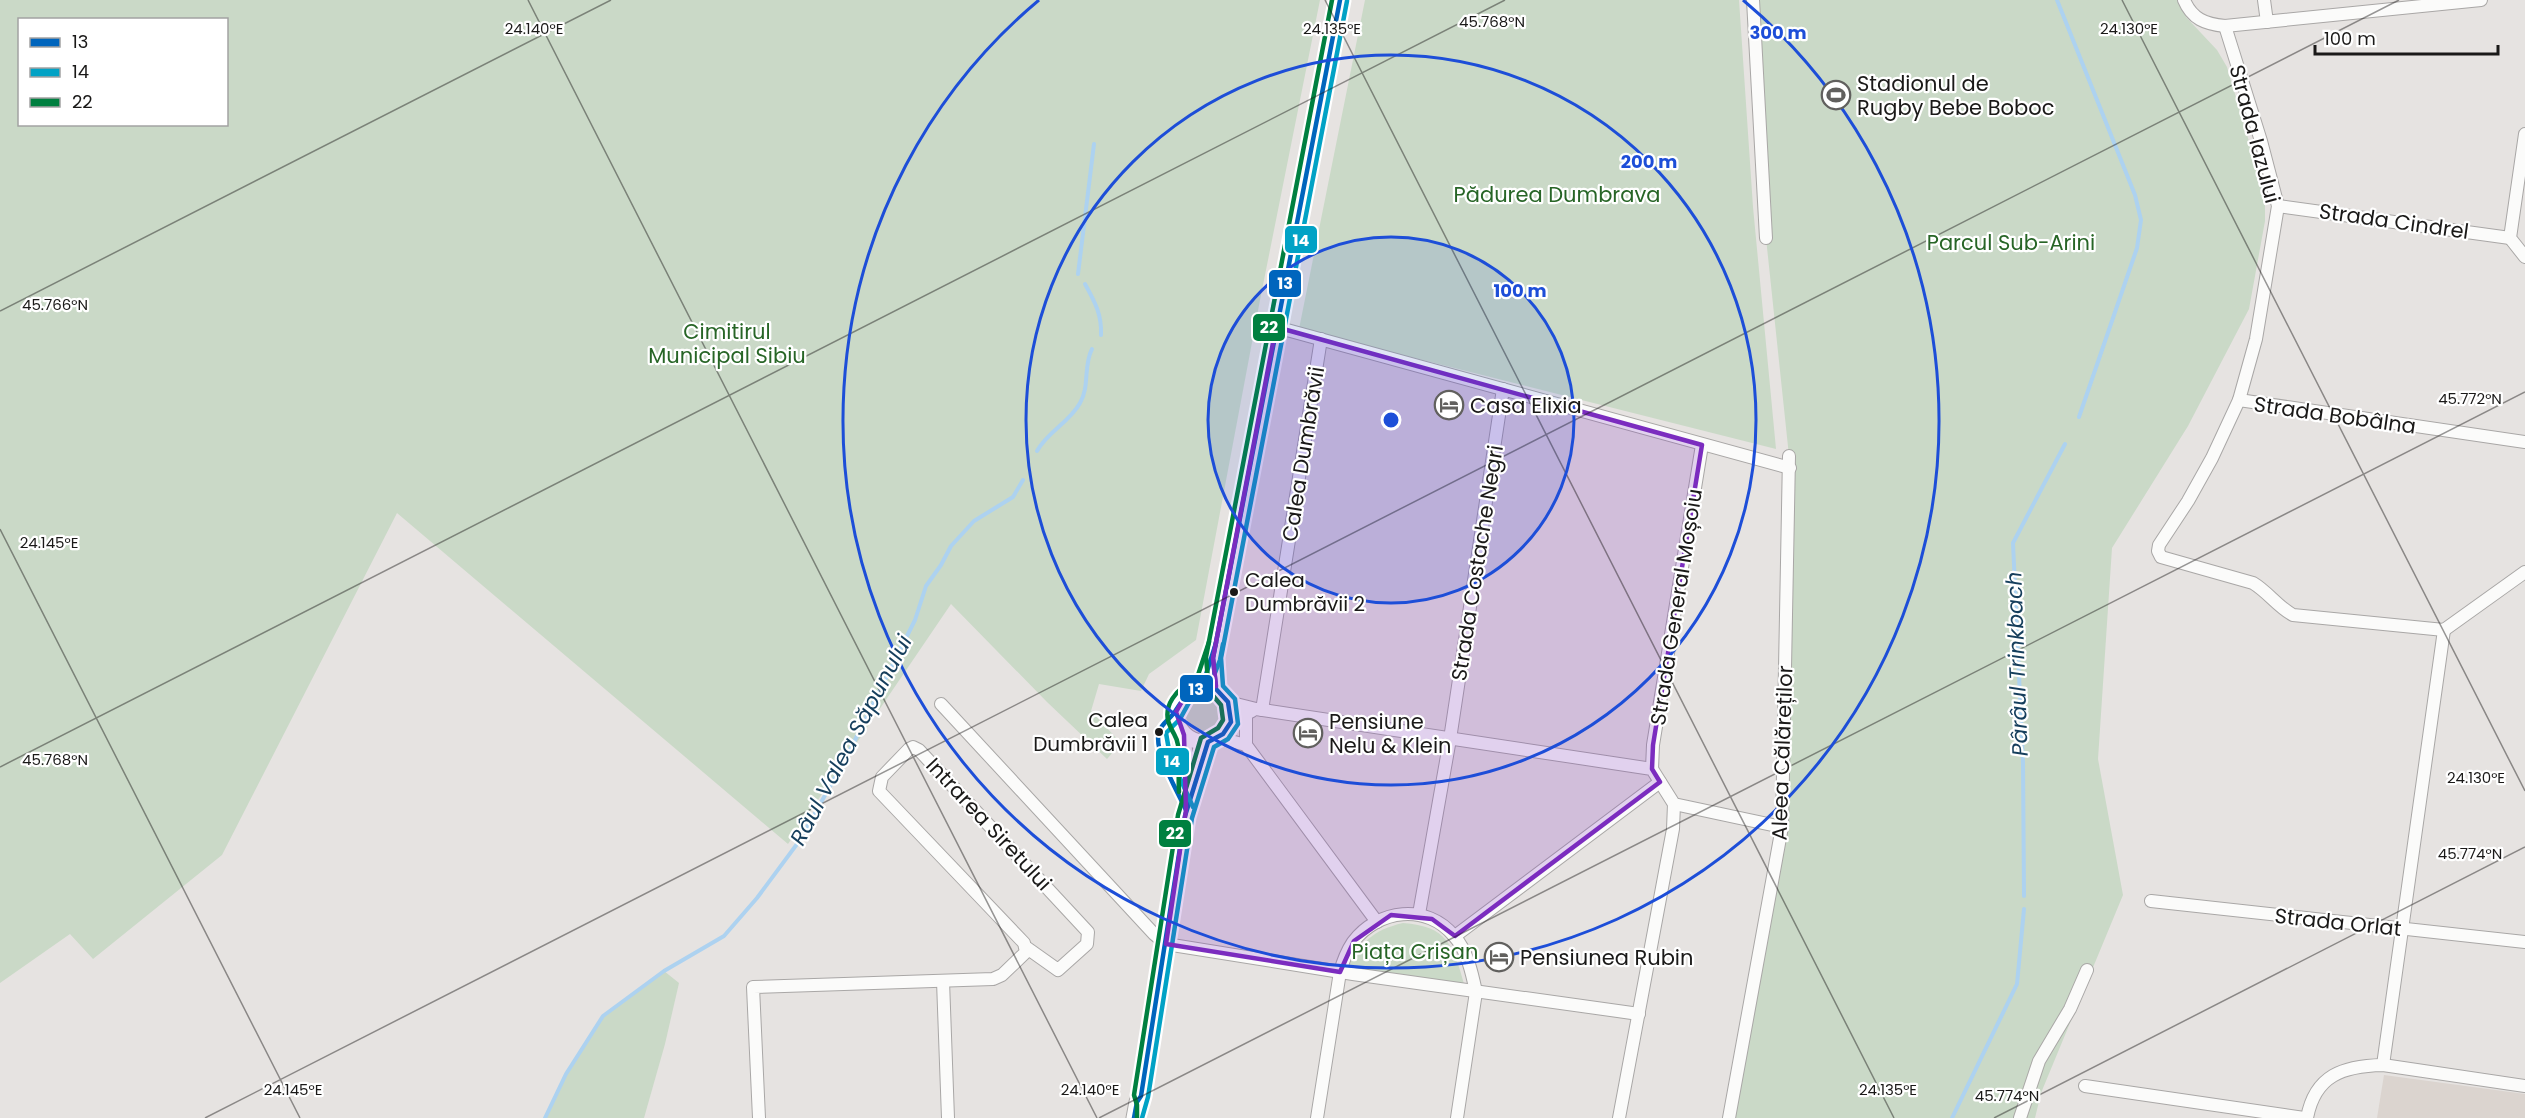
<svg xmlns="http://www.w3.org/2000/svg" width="2525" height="1118" viewBox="0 0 2525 1118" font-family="Poppins,sans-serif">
<rect width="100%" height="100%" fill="#e6e3e1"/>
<polygon fill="#dbd4cf" points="2384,1075 2525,1094 2525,1118 2377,1118"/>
<g fill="#cad9c7" fill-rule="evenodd">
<path d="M0,0H1320L1260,300L1196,640L1149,674L1141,691L1099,684L1091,711L1121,743L1107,759L1047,702L951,604L788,844L397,513L222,855L93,959L70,934L0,983ZM20,20H226V124H20Z"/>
<polygon points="1365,0 1739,0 1753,207 1776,449 1299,329"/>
<polygon points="1753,0 2177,0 2186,17 2217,50 2227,67 2261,182 2265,200 2265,221 2249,309 2188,426 2112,548 2098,759 2123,895 2041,1093 2035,1118 1729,1118 1782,827 1789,456 1766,238"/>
<circle cx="1204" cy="714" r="18"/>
<path d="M1403,923C1447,926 1453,945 1464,984L1347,969C1361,942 1373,930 1403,923Z"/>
<polygon points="664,971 679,983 665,1044 644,1118 545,1118 566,1074 603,1016"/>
</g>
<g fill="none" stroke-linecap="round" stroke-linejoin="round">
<g stroke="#add2f0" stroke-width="4">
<polyline points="2057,0 2135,195 2141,220 2137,248 2079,417"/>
<polyline points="1078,274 1094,144"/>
<path d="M1085,284C1095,302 1102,315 1101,335"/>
<path d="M1037,451C1048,431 1069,423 1080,403C1090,386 1083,366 1092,349"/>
<polyline points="2024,896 2023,763 2013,543 2065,444"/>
<polyline points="545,1118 566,1074 603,1016 664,971 724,936 757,898 800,840 847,756 915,620 926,586 941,565 951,546 974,521 1013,497 1023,480"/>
<polyline points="1952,1118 2017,984 2024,909"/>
</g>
<g stroke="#a9a7a6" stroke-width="14">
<g id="minor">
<polyline points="1753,0 1766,238"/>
<path d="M2184,0C2192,19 2205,24 2225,26L2481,0"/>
<polyline points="2264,0 2267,22"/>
<path d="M2225,26L2261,141L2278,206L2256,339L2239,400L2212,458L2188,501L2159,545L2158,551L2161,557L2253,583C2268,592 2278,607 2293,615L2444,630L2525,572"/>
<polyline points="2525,134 2510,238 2525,257"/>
<polyline points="2278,206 2510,238"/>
<polyline points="1276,327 1790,468"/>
<polyline points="2239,400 2525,442"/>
<polyline points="1228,702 1256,709 1652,769 1674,804 1782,827"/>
<polyline points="941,704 1154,934 1166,944 1353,974 1639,1014"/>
<polyline points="1262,710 1321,339"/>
<polyline points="1246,714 1246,745 1377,922"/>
<polyline points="1231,722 1252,711"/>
<polyline points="1219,738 1246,745"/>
<polyline points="1652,769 1653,745 1702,445"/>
<polyline points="2151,901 2525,942"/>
<polyline points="1419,914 1450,739 1503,389"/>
<polyline points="1455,936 1660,782"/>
<polyline points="943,981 948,1118"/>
<polyline points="2383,1065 2444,630"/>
<polyline points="2085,1086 2304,1118"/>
<polyline points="759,1118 753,987 993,979 1002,975 1026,952 1024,943 879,791 882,777 909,749 913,747 919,750 1088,932 1087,944 1058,970 1027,948"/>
<path d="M1317,1118L1340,972C1343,961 1347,951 1353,942C1378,909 1427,903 1454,936C1467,950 1472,973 1476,992L1457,1118"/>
<polyline points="1619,1118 1673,829 1674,804"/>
<polyline points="1729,1118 1782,827 1789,456"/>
<polyline points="2020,1118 2039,1061 2070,1009 2087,970"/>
<path d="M2307,1118C2315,1075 2343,1066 2383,1065L2525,1086"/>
</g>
</g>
<g stroke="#a9a7a6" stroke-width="17">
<g id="major">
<circle cx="1204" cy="714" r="28"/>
<polyline points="1202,687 1213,658 1340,0"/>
<polyline points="1190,799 1208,742"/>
<polyline points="1134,1118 1137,1102 1141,1096 1186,810 1184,735"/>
</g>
</g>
<use href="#minor" stroke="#fbfbfa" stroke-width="12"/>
<use href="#major" stroke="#fbfbfa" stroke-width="15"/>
<g stroke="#fff" stroke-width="9">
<g id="bus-1">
<path d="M1186,810C1178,792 1153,751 1159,732C1161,723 1172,718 1176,710C1184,698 1187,691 1202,687L1216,643"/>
<polyline points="1134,1118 1137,1102 1141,1096 1185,816 1208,742 1223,734 1231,722 1228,702 1216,689 1213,658 1340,0"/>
</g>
</g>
<g stroke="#fff" stroke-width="9">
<g id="bus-2">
<polyline points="1193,807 1170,756 1166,733 1180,719 1191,699 1208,691 1220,660 1223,644"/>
<polyline points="1142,1118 1148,1097 1192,818 1214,747 1228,739 1238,724 1235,699 1223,686 1221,658 1347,1"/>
</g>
</g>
<g stroke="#fff" stroke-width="9">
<g id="bus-3">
<path d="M1179,792C1178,777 1180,761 1178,745C1177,737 1174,735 1171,728C1160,707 1177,687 1196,681L1209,642"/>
<polyline points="1137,1118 1137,1105 1134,1095 1178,815 1201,738 1218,728 1223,720 1221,705 1209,691 1206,657 1332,0"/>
</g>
</g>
<use href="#bus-1" stroke="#0065bd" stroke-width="4.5"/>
<use href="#bus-2" stroke="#01a2c5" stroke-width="4.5"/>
<use href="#bus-3" stroke="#008040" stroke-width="4.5"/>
</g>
<path fill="#7b2cbf" fill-opacity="0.2" stroke="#7b2cbf" stroke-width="4.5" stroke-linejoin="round" d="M1276,327L1702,445L1653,745L1652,769L1660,782L1455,936L1432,919L1391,915L1354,941L1340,972L1166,944L1186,810L1184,735L1176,712L1188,691L1216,686L1213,658Z"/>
<path fill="none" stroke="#1a1918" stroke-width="1.5" stroke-opacity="0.45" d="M528,0L1097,1118M1325,0L1894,1118M2122,0L2525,791M0,311L611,0M0,529L300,1118M0,767L1505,0M205,1118L2399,0M1099,1118L2525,392M1994,1118L2525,847"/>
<circle cx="1391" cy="420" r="183" fill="#1d4ed8" fill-opacity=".12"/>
<g fill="none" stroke="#1d4ed8" stroke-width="3">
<circle cx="1391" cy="420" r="183"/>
<circle cx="1391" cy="420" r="365"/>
<path d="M1743 0A548 548 0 1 1 1039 0"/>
</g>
<defs>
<g id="stadium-ring" transform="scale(1.5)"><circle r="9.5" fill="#fff" stroke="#61605e" stroke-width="1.5"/><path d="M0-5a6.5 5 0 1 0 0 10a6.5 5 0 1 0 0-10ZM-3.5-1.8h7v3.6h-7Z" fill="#61605e"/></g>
<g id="hotel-ring" transform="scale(1.5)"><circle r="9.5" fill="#fff" stroke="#61605e" stroke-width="1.5"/><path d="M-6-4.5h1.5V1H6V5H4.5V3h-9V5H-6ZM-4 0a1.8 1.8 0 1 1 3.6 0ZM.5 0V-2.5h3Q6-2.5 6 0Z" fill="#61605e"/></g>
</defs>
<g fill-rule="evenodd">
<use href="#stadium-ring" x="1836" y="95"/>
<use href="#hotel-ring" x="1449" y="405"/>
<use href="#hotel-ring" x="1308" y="733"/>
<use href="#hotel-ring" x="1499" y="957"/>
</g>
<g fill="#1a1918" stroke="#fff" stroke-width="2">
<circle cx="1234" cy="592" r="5"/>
<circle cx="1159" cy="732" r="5"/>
</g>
<g text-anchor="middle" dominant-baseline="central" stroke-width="4.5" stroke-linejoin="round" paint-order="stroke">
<g font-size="20" fill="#1a1918" stroke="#fff" text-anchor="start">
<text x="1245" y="580">Calea<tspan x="1245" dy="24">Dumbrăvii 2</tspan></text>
<text x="1148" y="720" text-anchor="end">Calea<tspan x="1148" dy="24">Dumbrăvii 1</tspan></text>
</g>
<g font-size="21" fill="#1a1918" stroke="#fff" text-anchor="start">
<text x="1857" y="83">Stadionul de<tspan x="1857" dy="24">Rugby Bebe Boboc</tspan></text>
<text x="1470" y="405">Casa Elixia</text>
<text x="1329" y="721">Pensiune<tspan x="1329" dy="24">Nelu &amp; Klein</tspan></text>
<text x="1520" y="957">Pensiunea Rubin</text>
</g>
<g font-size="21" fill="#1a1918" stroke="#fff">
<text transform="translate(2255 134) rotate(75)">Strada Iazului</text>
<text transform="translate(2394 221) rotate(8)">Strada Cindrel</text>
<text transform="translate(2335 415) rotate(8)">Strada Bobâlna</text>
<text transform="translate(1303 454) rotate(-81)">Calea Dumbrăvii</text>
<text transform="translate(1477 563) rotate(-81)">Strada Costache Negri</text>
<text transform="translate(1676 607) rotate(-81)">Strada General Moșoiu</text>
<text transform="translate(1782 753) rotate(-88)">Aleea Călăreților</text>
<text transform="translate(989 824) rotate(47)">Intrarea Siretului</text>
<text transform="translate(2338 922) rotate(6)">Strada Orlat</text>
</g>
<g font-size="21" fill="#276526" stroke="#fff">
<text x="1557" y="194">Pădurea Dumbrava</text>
<text x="2011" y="242">Parcul Sub-Arini</text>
<text x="727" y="331">Cimitirul<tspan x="727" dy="24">Municipal Sibiu</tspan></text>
<text x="1415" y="951">Piața Crișan</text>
</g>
<g font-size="22" font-style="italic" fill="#153e5c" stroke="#fff">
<text transform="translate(2017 664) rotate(-92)">Pârâul Trinkbach</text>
<text transform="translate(851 740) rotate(-62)">Râul Valea Săpunului</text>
</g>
</g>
<g font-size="15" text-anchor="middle" fill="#1a1918" stroke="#fff" stroke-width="4.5" stroke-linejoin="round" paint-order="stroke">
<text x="1492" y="27">45.768°N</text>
<text x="534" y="34">24.140°E</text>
<text x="1332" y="34">24.135°E</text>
<text x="2129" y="34">24.130°E</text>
<text x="55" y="310">45.766°N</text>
<text x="2470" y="404">45.772°N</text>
<text x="49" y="548">24.145°E</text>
<text x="55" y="765">45.768°N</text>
<text x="2476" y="783">24.130°E</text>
<text x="2470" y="859">45.774°N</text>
<text x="293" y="1095">24.145°E</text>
<text x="1090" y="1095">24.140°E</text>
<text x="1888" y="1095">24.135°E</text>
<text x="2007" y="1101">45.774°N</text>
</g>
<circle cx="1391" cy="420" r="9" fill="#1d4ed8" stroke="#fff" stroke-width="3"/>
<g font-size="18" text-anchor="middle" font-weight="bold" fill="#1d4ed8" stroke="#fff" stroke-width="4.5" stroke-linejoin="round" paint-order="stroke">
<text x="1778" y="39">300 m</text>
<text x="1649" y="168">200 m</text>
<text x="1520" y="297">100 m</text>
</g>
<g stroke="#fff" stroke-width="2">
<rect x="1284" y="225" width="34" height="29" rx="6" fill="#01a2c5"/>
<rect x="1268" y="269" width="34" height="29" rx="6" fill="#0065bd"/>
<rect x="1252" y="313" width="34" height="29" rx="6" fill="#008040"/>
<rect x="1179" y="674" width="35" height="29" rx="6" fill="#0065bd"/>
<rect x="1155" y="747" width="35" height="29" rx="6" fill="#01a2c5"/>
<rect x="1158" y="819" width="34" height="29" rx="6" fill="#008040"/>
</g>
<g font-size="16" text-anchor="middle" font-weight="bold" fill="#fff">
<text x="1301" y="246">14</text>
<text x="1285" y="289">13</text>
<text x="1269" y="333">22</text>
<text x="1196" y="695">13</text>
<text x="1172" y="767">14</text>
<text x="1175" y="839">22</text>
</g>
<rect x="18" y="18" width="210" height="108" fill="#ffffff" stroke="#a3a3a3" stroke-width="1.5"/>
<rect x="30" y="38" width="30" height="9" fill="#0065bd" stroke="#a3a3a3" stroke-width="1.5"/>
<text x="72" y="48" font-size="18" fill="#1a1918">13</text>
<rect x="30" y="68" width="30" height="9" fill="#01a2c5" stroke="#a3a3a3" stroke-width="1.5"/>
<text x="72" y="78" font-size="18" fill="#1a1918">14</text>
<rect x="30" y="98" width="30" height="9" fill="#008040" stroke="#a3a3a3" stroke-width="1.5"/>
<text x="72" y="108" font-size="18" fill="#1a1918">22</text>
<path d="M2315 45v9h183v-9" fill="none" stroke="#1a1918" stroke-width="3"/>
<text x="2324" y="45" font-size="18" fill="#1a1918" stroke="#ffffff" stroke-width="4.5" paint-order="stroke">100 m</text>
</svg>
